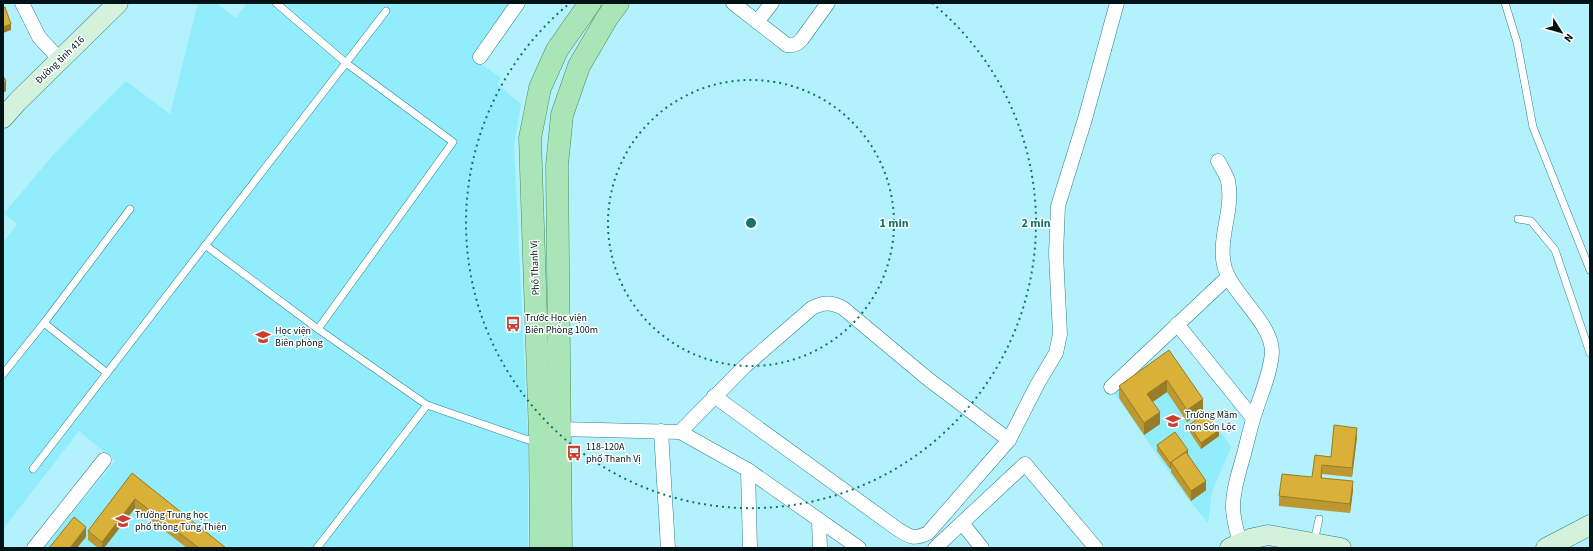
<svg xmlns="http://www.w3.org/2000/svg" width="1593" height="551" viewBox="0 0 1593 551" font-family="'Source Sans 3',sans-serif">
<rect width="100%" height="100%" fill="#b3f1fc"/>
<g fill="#91ecfc">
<polygon points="198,3 216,3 236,18 247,3 515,3 474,59 501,78 497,84 521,104 514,145 528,440 528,548 43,548 115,461 79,431 3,529 3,243 17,224 4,213 55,153 126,81 170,114"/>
<polygon points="1165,353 1231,447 1212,492 1208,523 1185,495 1115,394"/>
</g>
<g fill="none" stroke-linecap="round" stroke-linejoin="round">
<g stroke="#2e808d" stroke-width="8">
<g id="lane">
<polyline points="276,3 346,63 453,142 318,329"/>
<polyline points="1505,3 1517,42 1533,127 1590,270"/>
<polyline points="1518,219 1531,221 1555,250 1590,353"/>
<polyline points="205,245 318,329 427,405 528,440 538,436"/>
<polyline points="44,323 107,373"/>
<polyline points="3,374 44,323 130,209"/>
<polyline points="33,469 386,11"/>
<polyline points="1314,542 1319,519"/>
<polyline points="317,548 427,405"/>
</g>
</g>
<g stroke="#2e808d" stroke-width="15">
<g id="street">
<polyline points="22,3 39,37 60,60"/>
<path d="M733,3L787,45C794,46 797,44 802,39L828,3"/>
<polyline points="757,22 772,3"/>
<polyline points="480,57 518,3"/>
<path d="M1218,161C1221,167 1226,174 1228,181C1234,209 1218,237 1224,265C1230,293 1272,322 1272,352C1271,371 1262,392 1256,410C1251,424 1248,439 1244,454C1239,472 1233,489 1233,507C1233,519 1237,532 1240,543"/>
<polyline points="1177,324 1253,418"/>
<polyline points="1111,387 1228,277"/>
<path d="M714,396L896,528C910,537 913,540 928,533L1009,440L1037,385L1056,353L1060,334L1056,254L1058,206L1085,119L1117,3"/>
<polyline points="559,429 680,432 748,470 859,548"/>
<polyline points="661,431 668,548"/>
<path d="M680,432L745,366L812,308C824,302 831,302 843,308L928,379L1009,440"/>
<polyline points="748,470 750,548"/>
<polyline points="819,520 820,548"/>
<polyline points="962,523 982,548"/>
<polyline points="34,548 104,460"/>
<polyline points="935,548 1025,464 1096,548"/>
</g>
</g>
<g stroke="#2e808d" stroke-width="21">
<g id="secondary">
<polyline points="3,118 17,102 118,3"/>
<polyline points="1230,548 1250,539 1268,535 1341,548"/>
<polyline points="1546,548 1590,525"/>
</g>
</g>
<g stroke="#499060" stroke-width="23">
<g id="primary">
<polyline points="541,548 540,435 530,138 540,88 557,50 590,3"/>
<polyline points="561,548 557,165 562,115 579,66 607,18 618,3"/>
</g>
</g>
<use href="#lane" stroke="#fff" stroke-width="7"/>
<use href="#street" stroke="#fff" stroke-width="14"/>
<use href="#secondary" stroke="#d4f2db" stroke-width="20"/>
<use href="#primary" stroke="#aae5b7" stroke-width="22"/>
</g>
<g fill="#bb9831">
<polygon points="1169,350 1203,411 1187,422 1167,392 1152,402 1160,424 1144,435 1119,398 1119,386"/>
<polygon points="1189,425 1219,436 1201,449 1189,431"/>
<polygon points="1357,437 1352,477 1322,474 1322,478 1353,490 1350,513 1279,506 1279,496 1312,477 1315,455 1331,457"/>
<polygon points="1157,445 1188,454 1206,490 1191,501 1171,472 1171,468 1170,469 1157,451"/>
<polygon points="132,473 226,548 187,548 135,508 104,548 98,548 88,540 88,531"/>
</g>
<g fill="#987c28">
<polygon points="11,24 11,30 3,33 3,27"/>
<polygon points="6,81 6,91 3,93 3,83"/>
<polygon points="1167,380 1167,392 1147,406 1147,394"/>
<polygon points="1203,399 1203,411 1187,422 1187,410"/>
<polygon points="1160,412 1160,424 1144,435 1144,423"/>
<polygon points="1357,428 1357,437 1352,477 1352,468"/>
<polygon points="1219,430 1219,436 1201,449 1201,443"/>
<polygon points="1188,450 1188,456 1171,462 1171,468 1170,469 1170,463"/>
<polygon points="1322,465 1322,474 1321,487 1321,478"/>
<polygon points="1206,481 1206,490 1191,501 1191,491"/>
<polygon points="1353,481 1353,490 1350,513 1350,504"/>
<polygon points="135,499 135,508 104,548 102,548 102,542"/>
<polygon points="86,527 86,537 77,548 70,548"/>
</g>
<g fill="#d9b139" stroke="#987c28">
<polygon points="5,7 11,24 3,27 3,8"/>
<polygon points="3,76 6,81 3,83"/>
<polygon points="1169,350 1203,399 1187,410 1167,380 1147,394 1160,412 1144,423 1119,386"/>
<polygon points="1206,412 1219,430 1201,443 1189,425"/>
<polygon points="1334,425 1357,428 1352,468 1322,465 1321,478 1353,481 1350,504 1279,496 1282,474 1312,477 1315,455 1331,457"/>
<polygon points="1175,432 1188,450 1170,463 1157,445"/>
<polygon points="1186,452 1206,481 1191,491 1171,462"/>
<polygon points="132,473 226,548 199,548 135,499 102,542 88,531"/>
<polygon points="74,517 86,527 70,548 49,548"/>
</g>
<g fill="none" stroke="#0f766e" stroke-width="2" stroke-dasharray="2 4">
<circle cx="751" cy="223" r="143"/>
<path d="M932 3A285 285 0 1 1 570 3"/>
</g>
<defs>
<g id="bus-bare" transform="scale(1.2)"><path d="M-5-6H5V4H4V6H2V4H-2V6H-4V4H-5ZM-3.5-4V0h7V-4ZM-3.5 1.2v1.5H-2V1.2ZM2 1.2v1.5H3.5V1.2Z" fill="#cb3e30" stroke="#fff" stroke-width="2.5" paint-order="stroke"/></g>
<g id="university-bare" transform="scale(1.2)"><path d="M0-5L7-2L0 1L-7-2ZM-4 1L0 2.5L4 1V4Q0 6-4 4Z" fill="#cb3e30" stroke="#fff" stroke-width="2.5" paint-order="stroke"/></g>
<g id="school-bare" transform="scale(1.2)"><path d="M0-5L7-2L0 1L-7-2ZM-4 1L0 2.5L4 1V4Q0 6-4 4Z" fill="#cb3e30" stroke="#fff" stroke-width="2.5" paint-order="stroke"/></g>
</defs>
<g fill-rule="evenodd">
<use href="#bus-bare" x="513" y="324"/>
<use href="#university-bare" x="263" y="337"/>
<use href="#school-bare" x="1173" y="421"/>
<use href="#bus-bare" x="574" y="453"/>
<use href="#school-bare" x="123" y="521"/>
</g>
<g text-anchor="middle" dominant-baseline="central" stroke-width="3" stroke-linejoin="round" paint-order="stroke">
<g font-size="10" fill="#001317" stroke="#fff">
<text transform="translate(60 60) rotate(-44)">Đường tỉnh 416</text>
<text transform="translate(535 268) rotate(-92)">Phố Thanh Vị</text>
</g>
<g font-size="10" fill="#001317" stroke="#fff" text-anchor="start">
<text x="525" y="318">Trước Học viện<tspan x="525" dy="12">Biên Phòng 100m</tspan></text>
<text x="275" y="331">Học viện<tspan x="275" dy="12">Biên phòng</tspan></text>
<text x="1185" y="415">Trường Mầm<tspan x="1185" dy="12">non Sơn Lộc</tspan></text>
<text x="586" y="447">118-120A<tspan x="586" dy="12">phố Thanh Vị</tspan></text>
<text x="135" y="515">Trường Trung học<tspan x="135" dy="12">phổ thông Tùng Thiện</tspan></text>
</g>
</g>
<circle cx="751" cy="223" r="6" fill="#0f766e" stroke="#fff" stroke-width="2"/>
<g font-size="12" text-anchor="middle" font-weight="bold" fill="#0f766e" stroke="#fff" stroke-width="3" stroke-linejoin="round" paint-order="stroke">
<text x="894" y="227">1 min</text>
<text x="1036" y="227">2 min</text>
</g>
<rect width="1593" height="551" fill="none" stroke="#001317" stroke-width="8"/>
<g transform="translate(1561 32) rotate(127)" stroke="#ffffff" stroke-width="3" paint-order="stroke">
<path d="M0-3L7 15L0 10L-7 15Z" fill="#001317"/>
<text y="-6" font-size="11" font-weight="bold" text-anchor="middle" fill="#001317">N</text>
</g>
</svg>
